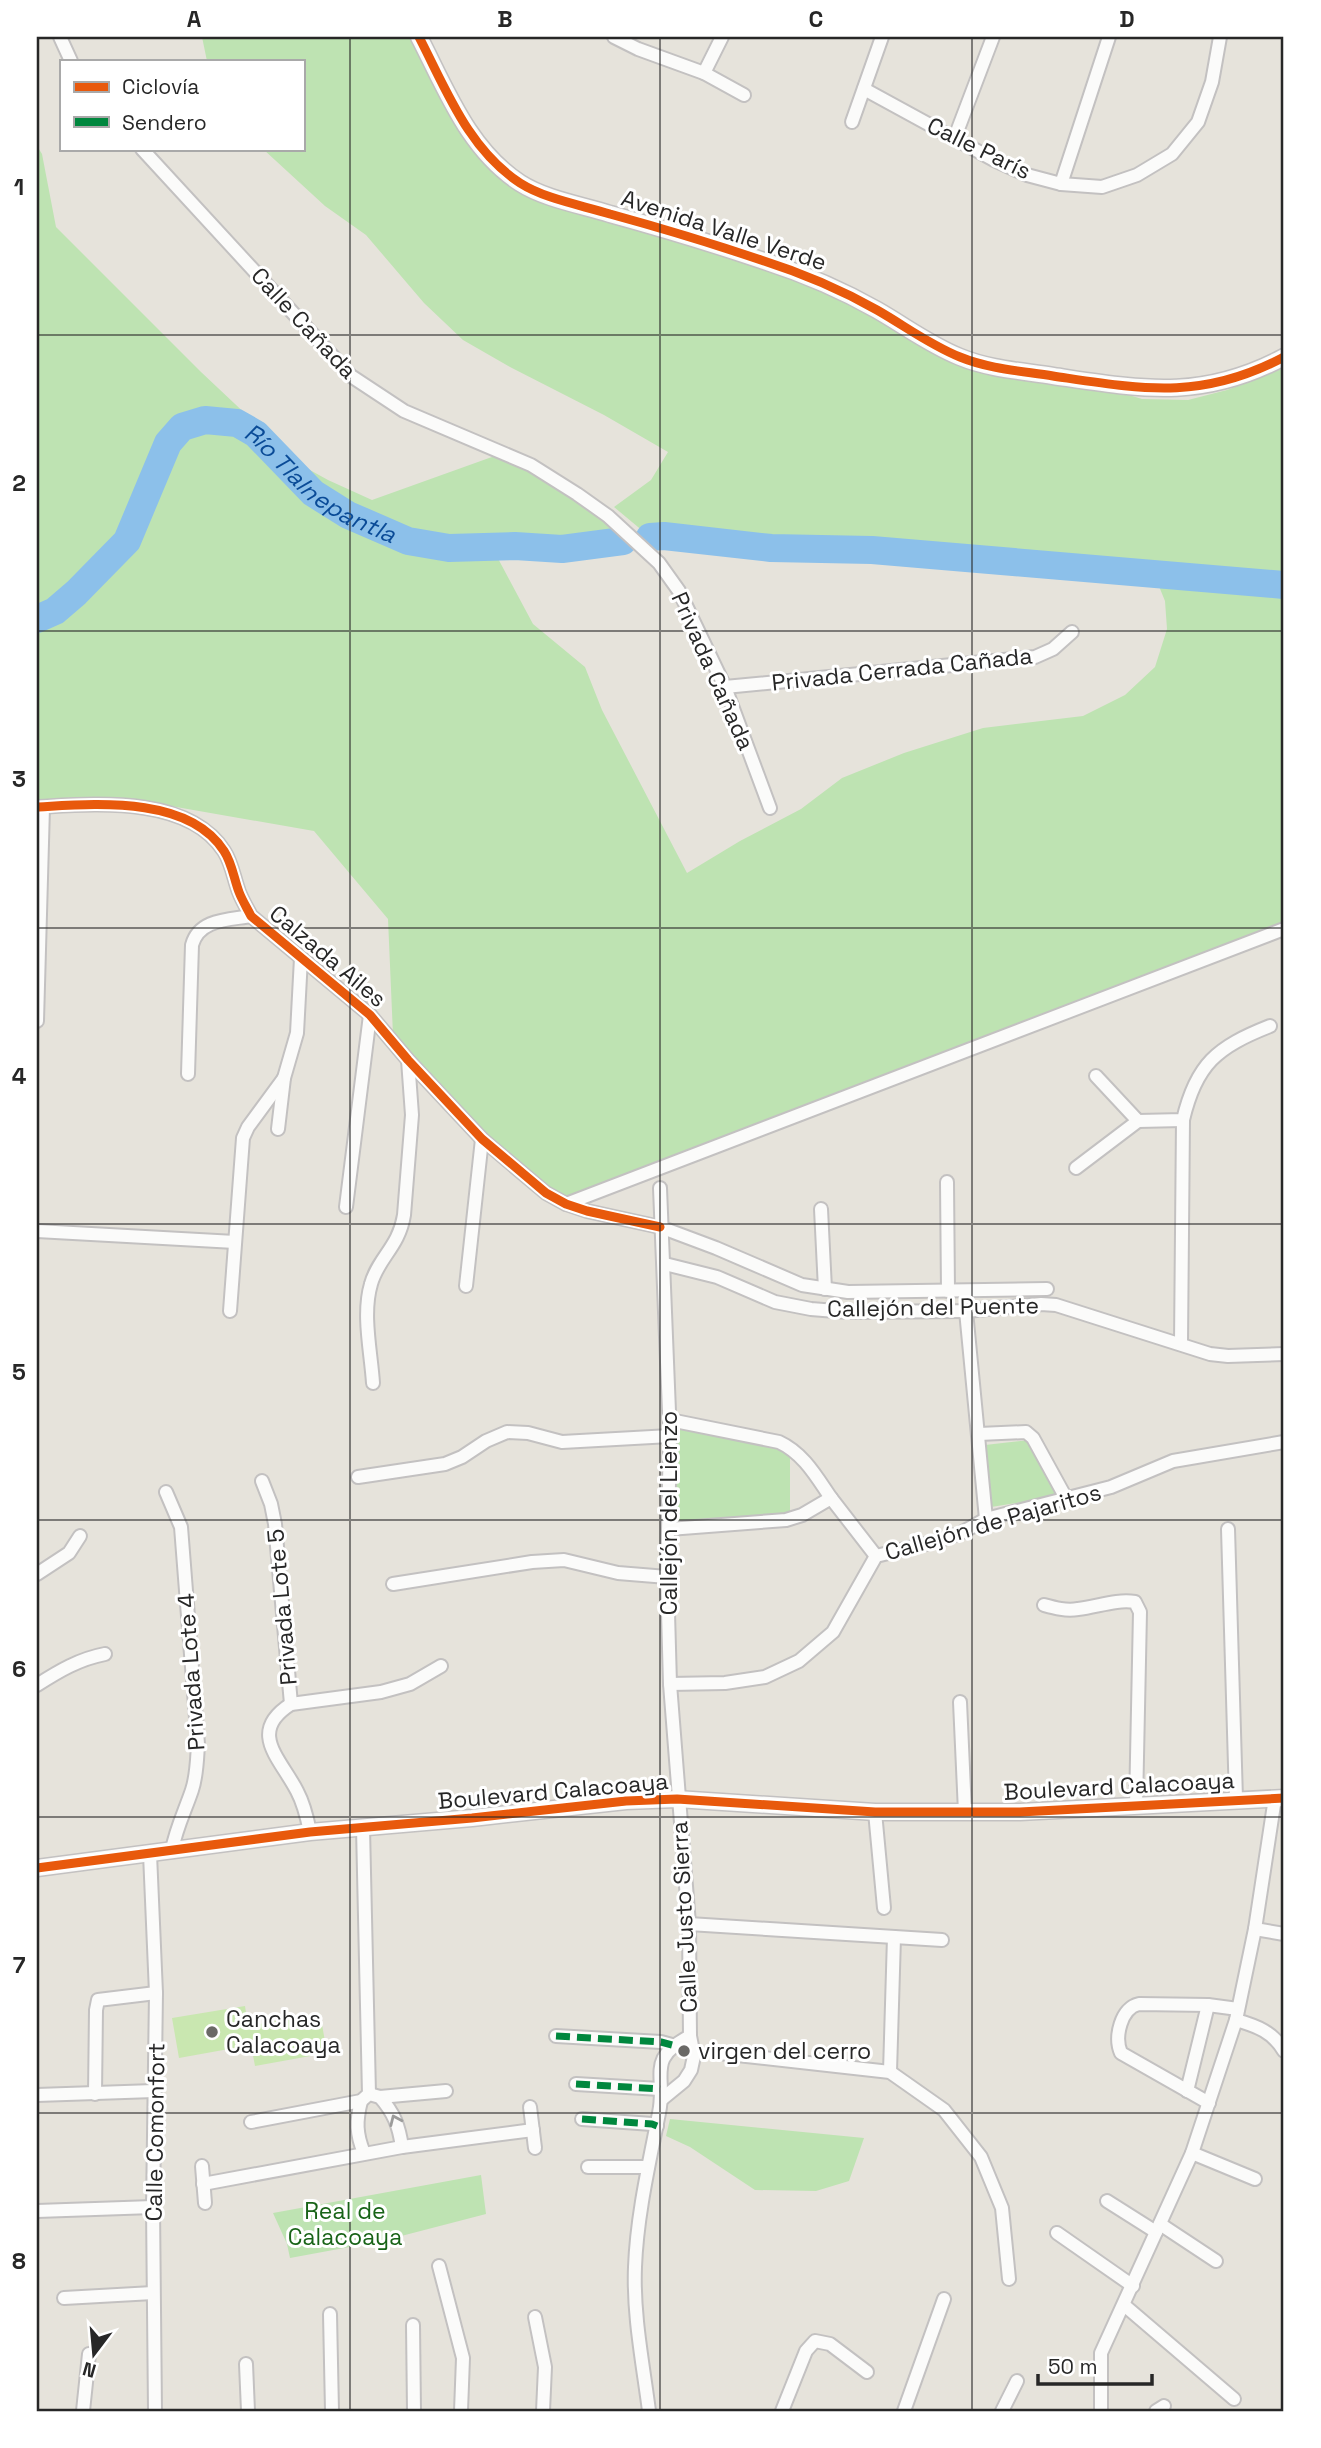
<svg xmlns="http://www.w3.org/2000/svg" width="1321" height="2448" viewBox="0 0 1321 2448" font-family="'Space Grotesk',sans-serif">
<rect width="100%" height="100%" fill="#e6e3db"/>
<g fill="#bee3b2">
<polygon points="202,37 419,37 461,119 521,184 799,272 932,344 1080,380 1142,399 1188,400 1227,390 1284,368 1284,929 567,1201 487,1138 393,1035 388,919 314,831 142,801 109,799 37,804 37,146 42,154 56,227 201,372 299,464 328,480 372,500 503,453 531,465 638,542 560,555 494,551 533,624 585,667 602,710 687,873 740,841 801,809 842,778 904,753 983,728 1083,716 1125,695 1155,667 1167,629 1165,601 1154,574 872,550 771,548 664,536 650,537 614,507 651,480 668,452 604,415 510,367 463,340 424,303 366,235 325,206 263,149 303,149 303,61 207,61"/>
<polygon points="671,1426 790,1452 790,1514 671,1522"/>
<polygon points="1030,1440 1060,1496 991,1507 985,1445"/>
<polygon points="670,2119 864,2138 849,2181 816,2191 755,2190 690,2147 666,2136"/>
<polygon points="481,2175 486,2214 382,2241 290,2258 287,2244 273,2213"/>
</g>
<polygon fill="#c9e7b0" points="245,2006 248,2026 320,2013 327,2053 255,2066 251,2045 179,2058 172,2018"/>
<g fill="none" stroke-linecap="round" stroke-linejoin="round">
<g stroke="#8cc0ea" stroke-width="28">
<polyline points="650,537 664,536 771,548 872,550 1284,585"/>
<path id="s1" d="M37,619L55,611L76,593L127,541L168,443L182,427L205,420L237,423L256,434L313,493L348,515L408,541L449,548L515,546L562,549L623,541"/>
</g>
<g stroke="#c3c1c1" stroke-width="16">
<g id="minor">
<polyline points="60,37 71,61"/>
<polyline points="614,37 638,49 704,73 744,95"/>
<polyline points="704,73 722,37"/>
<polyline points="864,89 994,160 1027,175 1061,184 1102,187 1137,175 1172,154 1198,122 1212,82 1220,37"/>
<polyline points="852,122 882,37"/>
<polyline points="955,137 993,37"/>
<polyline points="142,149 351,376 404,411 531,465 577,494 608,516 659,563 679,591 725,687 770,808"/>
<polyline points="1061,184 1109,37"/>
<polyline points="725,687 1035,657 1053,649 1072,632"/>
<path d="M37,807C94,804 188,795 224,851C232,863 234,879 239,892C242,900 247,908 251,916L370,1015L408,1060L482,1139L546,1193L566,1204L587,1211L660,1227L716,1248L802,1285L848,1292L1047,1289"/>
<polyline points="37,1021 43,807"/>
<path d="M188,1074L192,945C199,919 228,920 251,916"/>
<path d="M1096,1076L1138,1121L1183,1120C1196,1064 1217,1047 1270,1026"/>
<polyline points="278,1129 284,1078 297,1033 301,958"/>
<polyline points="1076,1168 1138,1121"/>
<polyline points="947,1182 948,1291"/>
<polyline points="660,1188 670,1436 667,1577 670,1684 689,1924 690,2036 694,2056 691,2070 684,2081 662,2099"/>
<polyline points="566,1204 1284,929"/>
<polyline points="346,1207 370,1015"/>
<polyline points="821,1209 825,1289"/>
<polyline points="37,1231 235,1242"/>
<polyline points="665,1264 717,1277 775,1302 811,1309 848,1312 966,1311 1041,1304 1056,1305 1210,1354 1228,1356 1284,1354"/>
<polyline points="466,1286 482,1139"/>
<polyline points="230,1311 243,1138 248,1127 284,1078"/>
<polyline points="966,1311 986,1519"/>
<polyline points="1181,1343 1183,1120"/>
<path d="M373,1383C371,1352 362,1314 371,1284C378,1258 399,1247 404,1215L412,1115L408,1060"/>
<path d="M670,1420L779,1442C803,1453 816,1476 831,1498"/>
<polyline points="979,1434 1026,1432 1033,1438 1067,1500"/>
<polyline points="358,1477 445,1464 462,1457 486,1441 507,1432 528,1433 562,1442 670,1436"/>
<polyline points="262,1481 271,1504 275,1524 291,1704"/>
<path d="M166,1492L181,1527L198,1744C197,1759 197,1775 192,1790C185,1811 176,1828 172,1850"/>
<polyline points="669,1529 786,1520 802,1515 831,1498 876,1556"/>
<polyline points="1228,1529 1236,1799"/>
<polyline points="37,1574 69,1553 80,1536"/>
<polyline points="393,1584 532,1562 564,1560 618,1573 667,1577"/>
<path d="M1044,1605C1055,1608 1066,1611 1078,1609C1097,1607 1116,1599 1135,1602L1140,1612L1136,1806"/>
<polyline points="670,1684 725,1683 765,1677 799,1661 833,1632 876,1556 938,1541 961,1533 986,1519 1111,1487 1173,1461 1284,1442"/>
<path d="M37,1685C59,1671 79,1659 105,1654"/>
<polyline points="960,1702 965,1812"/>
<polyline points="875,1812 884,1908"/>
<polyline points="363,1828 369,2094"/>
<path d="M310,1832C307,1817 304,1804 297,1791C280,1758 247,1732 291,1704L381,1692L410,1684L441,1666"/>
<polyline points="150,1854 156,1993 153,2207 155,2411"/>
<polyline points="689,1924 942,1940"/>
<polyline points="1255,1929 1284,1934"/>
<path d="M1236,2020C1257,2026 1273,2032 1284,2051"/>
<polyline points="556,2036 661,2042 672,2045"/>
<polyline points="719,2053 890,2072 944,2110 981,2157 1002,2208 1009,2279"/>
<polyline points="890,2072 894,1937"/>
<polyline points="576,2084 660,2089"/>
<polyline points="1187,2091 1208,2005"/>
<polyline points="95,2094 96,2010 98,2000 156,1993"/>
<polyline points="37,2095 154,2091"/>
<path d="M380,2097C394,2113 399,2126 402,2147"/>
<path d="M361,2101C356,2121 356,2134 364,2153"/>
<path d="M1209,2103L1121,2053C1114,2037 1121,2008 1139,2004L1208,2005L1238,2009"/>
<polyline points="530,2107 535,2148"/>
<polyline points="582,2119 652,2124 657,2126"/>
<polyline points="251,2122 361,2101 369,2094 380,2097 446,2091"/>
<polyline points="1192,2153 1255,2179"/>
<polyline points="202,2166 205,2203"/>
<polyline points="588,2167 648,2167"/>
<polyline points="203,2184 402,2147 533,2130"/>
<polyline points="1107,2201 1156,2232"/>
<polyline points="37,2211 153,2207"/>
<polyline points="1160,2224 1216,2261"/>
<polyline points="1057,2233 1133,2286"/>
<polyline points="439,2266 463,2358 461,2411"/>
<polyline points="64,2298 153,2293"/>
<polyline points="1124,2305 1234,2399"/>
<polyline points="330,2314 332,2411"/>
<polyline points="535,2317 545,2367 543,2411"/>
<polyline points="413,2325 414,2411"/>
<polyline points="246,2364 248,2411"/>
<polyline points="83,2411 89,2354"/>
<path d="M649,2411C643,2364 633,2315 635,2267C637,2215 649,2164 659,2113C667,2074 645,2060 690,2036"/>
<polyline points="782,2411 806,2351 815,2341 830,2344 867,2372"/>
<polyline points="904,2411 944,2299"/>
<polyline points="1002,2411 1017,2381"/>
<polyline points="1101,2411 1101,2353 1192,2153 1236,2020 1255,1929 1275,1798"/>
<polyline points="1156,2411 1164,2406"/>
</g>
</g>
<g stroke="#c3c1c1" stroke-width="19">
<g id="tertiary">
<path d="M419,37C446,89 468,149 520,183C545,199 581,205 610,214C661,228 711,243 761,260C802,273 840,289 877,310C905,326 930,345 960,357C989,369 1022,371 1053,376C1142,389 1201,401 1284,357"/>
<polyline points="37,1868 310,1832 472,1818 626,1801 677,1799 875,1812 1020,1812 1284,1798"/>
</g>
</g>
<use href="#minor" stroke="#fbfbfa" stroke-width="12"/>
<use href="#tertiary" stroke="#fbfbfa" stroke-width="16"/>
<g stroke="#00873e" stroke-width="7" stroke-dasharray="14 7" stroke-linecap="butt">
<polyline points="556,2036 661,2042 672,2045"/>
<polyline points="576,2084 660,2089"/>
<polyline points="582,2119 652,2124 657,2126"/>
</g>
<g stroke="#fff" stroke-width="13">
<g id="cycleway">
<path d="M419,37C446,89 468,149 520,183C545,199 581,205 610,214C661,228 711,243 761,260C802,273 840,289 877,310C905,326 930,345 960,357C989,369 1022,371 1053,376C1142,389 1201,401 1284,357"/>
<path d="M37,807C94,804 188,795 224,851C232,863 234,879 239,892C242,900 247,908 251,916L370,1015L408,1060L482,1139L546,1193L566,1204L587,1211L660,1227"/>
<polyline points="37,1868 310,1832 472,1818 626,1801 677,1799 875,1812 1020,1812 1284,1798"/>
</g>
</g>
<use href="#cycleway" stroke="#e8590c" stroke-width="9"/>
</g>
<defs><path id="oneway-chevron" d="M-2-3.5L2.5 0L-2 3.5" fill="none" stroke-width="1.6" stroke-linecap="round" stroke-linejoin="round" transform="scale(1.75)"/></defs>
<use stroke="#9c9c9b" href="#oneway-chevron" transform="translate(395 2120) rotate(-114)"/>
<path fill="none" stroke="#272727" stroke-width="2" stroke-opacity="0.55" d="M350,37V2411M660,37V2411M972,37V2411M37,335H1284M37,631H1284M37,928H1284M37,1224H1284M37,1520H1284M37,1817H1284M37,2113H1284"/>
<g fill="#6a6966" stroke="#fff" stroke-width="2.5">
<circle cx="212" cy="2032" r="7"/>
<circle cx="684" cy="2051" r="7"/>
</g>
<g text-anchor="middle" dominant-baseline="central" stroke-width="6" stroke-linejoin="round" paint-order="stroke">
<g font-size="23" fill="#272727" stroke="#fff">
<text transform="translate(979 148) rotate(26)">Calle París</text>
<text transform="translate(724 230) rotate(18)">Avenida Valle Verde</text>
<text transform="translate(304 323) rotate(47)">Calle Cañada</text>
<text transform="translate(902 669) rotate(-6)">Privada Cerrada Cañada</text>
<text transform="translate(713 671) rotate(66)">Privada Cañada</text>
<text transform="translate(328 956) rotate(40)">Calzada Ailes</text>
<text transform="translate(933 1307) rotate(-1)">Callejón del Puente</text>
<text transform="translate(669 1513) rotate(-90)">Callejón del Lienzo</text>
<text transform="translate(993 1522) rotate(-16)">Callejón de Pajaritos</text>
<text transform="translate(282 1607) rotate(-95)">Privada Lote 5</text>
<text transform="translate(191 1672) rotate(-94)">Privada Lote 4</text>
<text transform="translate(1119 1786) rotate(-3)">Boulevard Calacoaya</text>
<text transform="translate(553 1791) rotate(-5)">Boulevard Calacoaya</text>
<text transform="translate(684 1917) rotate(-93)">Calle Justo Sierra</text>
<text transform="translate(155 2132) rotate(-89)">Calle Comonfort</text>
</g>
<g font-size="23" fill="#272727" stroke="#fff" text-anchor="start">
<text x="226" y="2019">Canchas<tspan x="226" dy="26">Calacoaya</tspan></text>
<text x="698" y="2051">virgen del cerro</text>
</g>
<g font-size="23" fill="#186317" stroke="#fff">
<text x="345" y="2211">Real de<tspan x="345" dy="26">Calacoaya</tspan></text>
</g>
<g font-size="24" font-style="italic" fill="#0a4b97" stroke="#fff">
<text stroke="none"><textPath href="#s1" startOffset="408">Río Tlalnepantla</textPath></text>
</g>
</g>
<rect width="1321" height="2448" fill="none" stroke="#ffffff" stroke-width="77"/>
<rect x="60" y="60" width="245" height="91" fill="#ffffff" stroke="#a9a9a9" stroke-width="2"/>
<rect x="74" y="82" width="35" height="10" fill="#e8590c" stroke="#a9a9a9" stroke-width="2"/>
<text x="122" y="94" font-size="21" fill="#272727">Ciclovía</text>
<rect x="74" y="117" width="35" height="10" fill="#00873e" stroke="#a9a9a9" stroke-width="2"/>
<text x="122" y="130" font-size="21" fill="#272727">Sendero</text>
<g transform="translate(94 2354) rotate(196)" stroke="#ffffff" stroke-width="5" paint-order="stroke">
<path d="M0-5L12 26L0 18L-12 26Z" fill="#272727"/>
<text y="-10" font-size="19" font-weight="bold" text-anchor="middle" fill="#272727">N</text>
</g>
<path d="M1038 2374v10h114v-10" fill="none" stroke="#272727" stroke-width="3.5"/>
<text x="1048" y="2374" font-size="21" fill="#272727" stroke="#ffffff" stroke-width="5" paint-order="stroke">50 m</text>
<rect x="38" y="38" width="1244" height="2372" fill="none" stroke="#272727" stroke-width="2.5"/>
<g font-size="23" text-anchor="middle" font-weight="bold" fill="#272727">
<text x="194" y="27">A</text>
<text x="505" y="27">B</text>
<text x="816" y="27">C</text>
<text x="1127" y="27">D</text>
<text x="19" y="195">1</text>
<text x="19" y="491">2</text>
<text x="19" y="787">3</text>
<text x="19" y="1084">4</text>
<text x="19" y="1380">5</text>
<text x="19" y="1677">6</text>
<text x="19" y="1973">7</text>
<text x="19" y="2269">8</text>
</g>
</svg>
